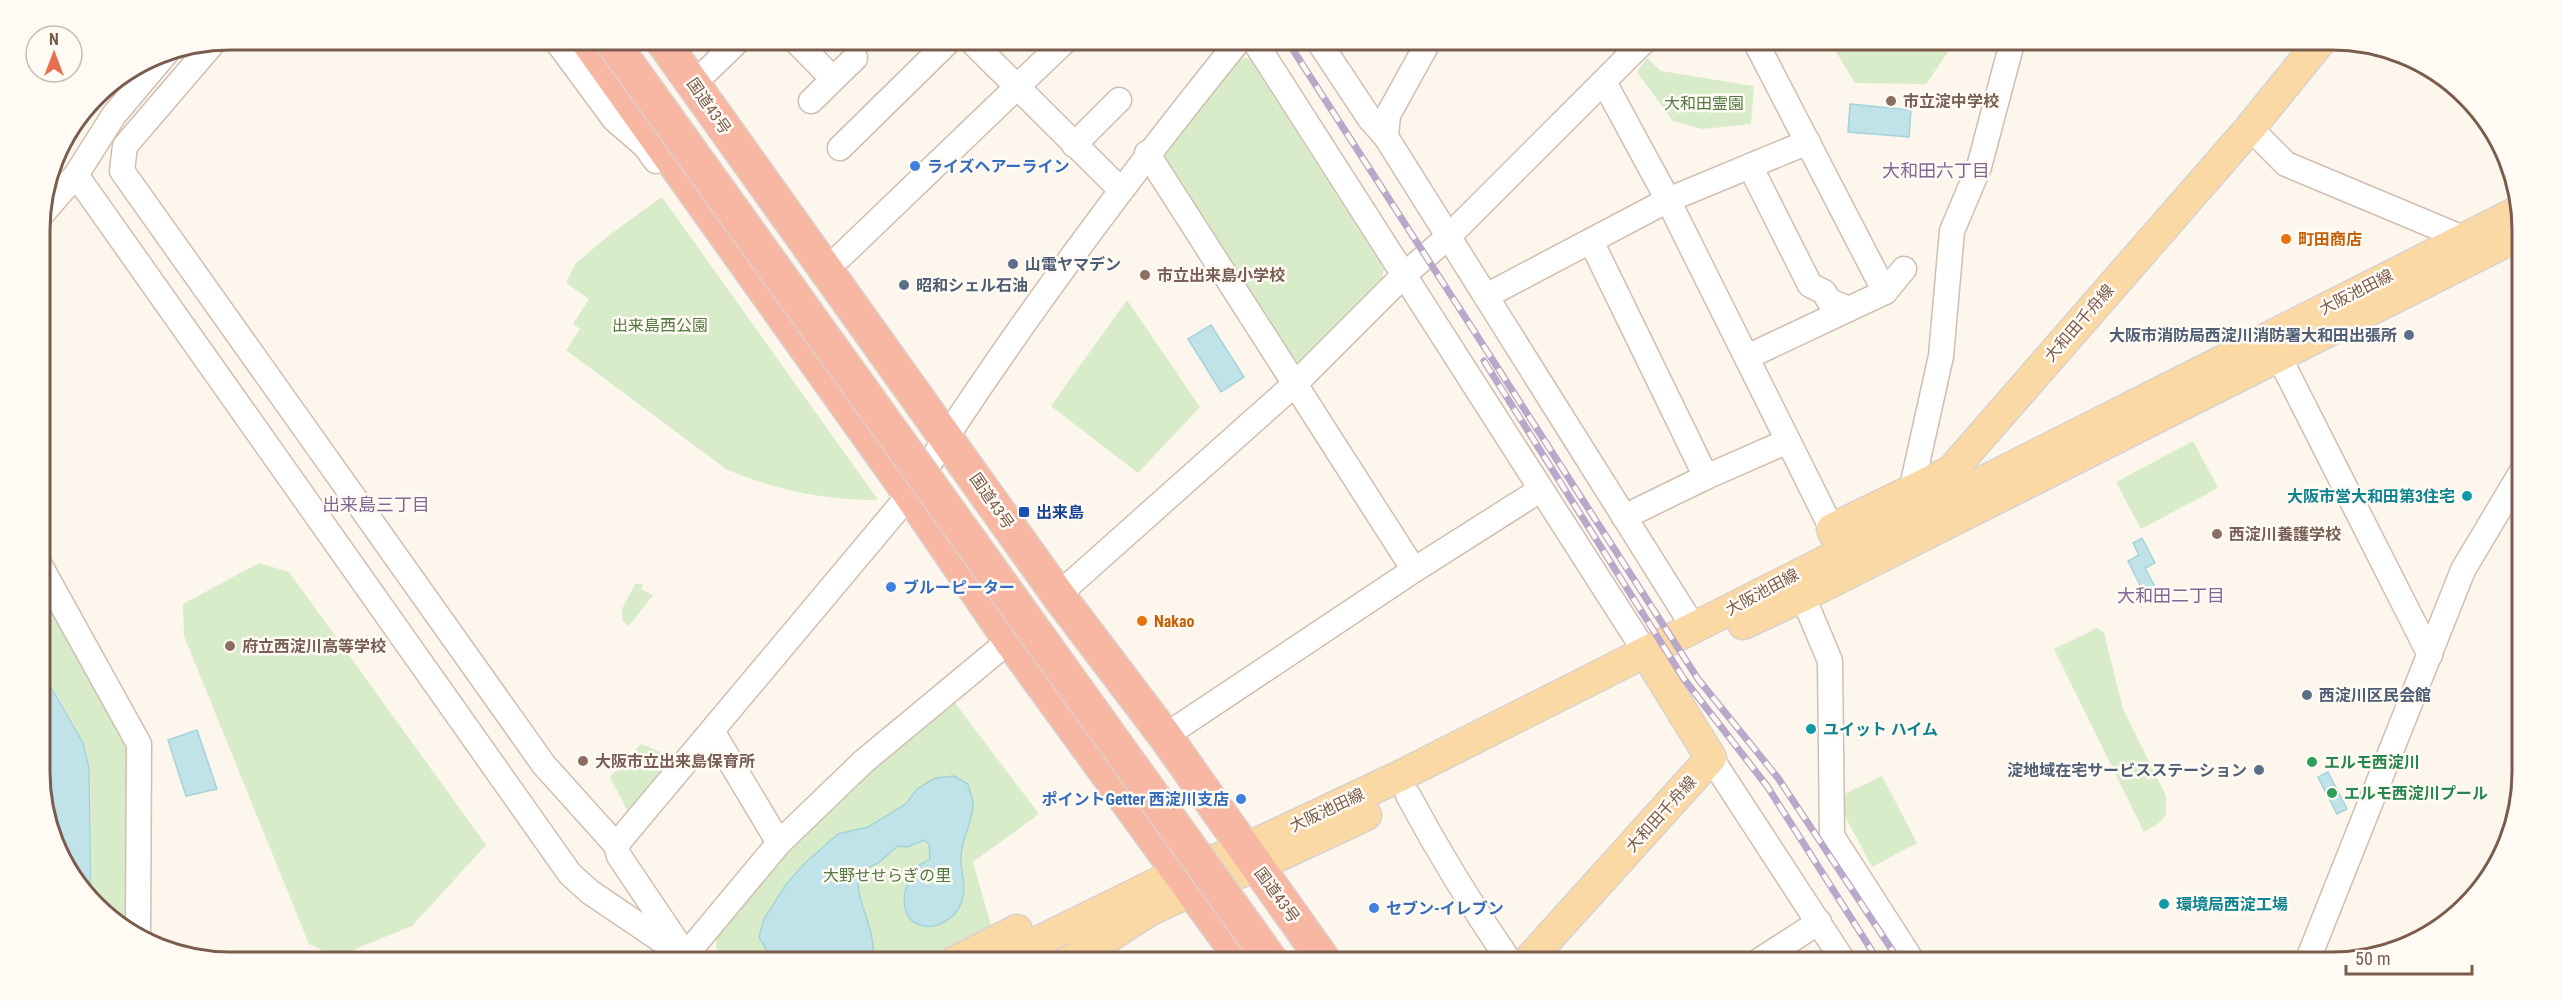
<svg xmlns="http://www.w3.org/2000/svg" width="2562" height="1001" viewBox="0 0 2562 1001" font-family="'Roboto Condensed','Noto Sans JP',sans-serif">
<rect width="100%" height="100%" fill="#fdf6ec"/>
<g fill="#d8ecc9">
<polygon points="1828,39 1957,39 1926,84 1855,83"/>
<polygon points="1240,58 1249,58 1384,269 1382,278 1300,362 1290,360 1163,162 1163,153"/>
<polygon points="1647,58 1661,71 1754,86 1751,124 1703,129 1673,121 1637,72"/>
<path d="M662,197L878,500C824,500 775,490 726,469L566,350L580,329L573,324L589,299L566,283L576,263L612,233Z"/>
<polygon points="1127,300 1200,407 1138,473 1051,406"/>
<polygon points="2193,441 2218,488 2141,529 2116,482"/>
<polygon points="259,563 289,572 486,845 412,926 336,957 309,944 184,636 183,604"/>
<polygon points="635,584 643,584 641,589 653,595 629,626 622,620 622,609"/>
<polygon points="41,587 131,747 133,928 92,900 90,768 83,742 42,668"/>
<polygon points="2097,628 2104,633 2123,709 2166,796 2166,815 2159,823 2144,832 2054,649"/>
<polygon points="955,703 1039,814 973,862 992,929 929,962 727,962 716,948 716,938 785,851 867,773"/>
<polygon points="641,744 666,754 664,760 671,763 629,814 610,777"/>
<polygon points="1882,776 1917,843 1872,867 1845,816 1842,795"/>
</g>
<g fill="#bfe3e8" stroke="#a5d3da" stroke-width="1.5">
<polygon points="1850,104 1911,110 1909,137 1848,132"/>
<polygon points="1211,325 1244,377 1221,392 1188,339"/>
<polygon points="2142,538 2155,563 2145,568 2155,587 2144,593 2128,561 2139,555 2133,543"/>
<polygon points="42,671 83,743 89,768 91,900 86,897 43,808"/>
<polygon points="197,730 217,789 186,796 168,740"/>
<polygon points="2328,772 2347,809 2337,814 2318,777"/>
<path d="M954,776L968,784C969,789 972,796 973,802C974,820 962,837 961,855C960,871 967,885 962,901C956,919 934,933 915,923C897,912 905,882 915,869C918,864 926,862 930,859L929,844L924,840L908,847L898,846L878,863L858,872C855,901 875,926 873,955L866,962H773L759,937L764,919L785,886L804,864L838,834L868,827L906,804L917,789L935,778Z"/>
</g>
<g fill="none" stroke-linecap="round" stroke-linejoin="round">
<g stroke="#d1beb0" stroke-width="27">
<g id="minor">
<polyline points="555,39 614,119 645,146 656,161"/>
<polyline points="794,39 833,79"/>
<polyline points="969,39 1121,190"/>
<polyline points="1253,39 1646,653"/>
<polyline points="1317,39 1370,119 1386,137"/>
<polyline points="1430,39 1388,115 1386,137 1694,628"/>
<polyline points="1754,39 1885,292"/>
<polyline points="214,42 125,146 122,171 544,765 616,845 619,856 687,957"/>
<polyline points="707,71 740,39"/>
<polyline points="1604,82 1668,200 1832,529"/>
<polyline points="811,101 855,58"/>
<polyline points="2250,128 2286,164 2463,238"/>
<polyline points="1074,145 1119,100"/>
<polyline points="840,148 951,39"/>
<polyline points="1147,153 1414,570"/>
<polyline points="1750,166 1810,285 1824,292 1829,301 1849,309"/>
<polyline points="76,175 114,115 167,52"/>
<polyline points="40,216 76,175 570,874 590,892 680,953"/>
<polyline points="1591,241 1706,477"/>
<polyline points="841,256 1067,39"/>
<polyline points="1486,296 1668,200 1808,142"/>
<polyline points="2271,341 2430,655"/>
<polyline points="1747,357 1885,292 1904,269"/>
<polyline points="1911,491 1941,356 1952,231 1979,167 2013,39"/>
<polyline points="1624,517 1706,477 1788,441"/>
<polyline points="41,567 139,744 138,932"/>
<polyline points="1058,595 1296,383 1404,275 1449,236 1646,39"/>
<polyline points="1801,597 1809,611 1830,661 1832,836 1913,962"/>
<polyline points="712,731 779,843"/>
<polyline points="1165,736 1414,570 1540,490"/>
<polyline points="1711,758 1844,962"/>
<path d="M1408,795C1439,853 1473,908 1510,962"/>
<path d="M616,845L910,494C1009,336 1123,184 1240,39"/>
<polyline points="680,962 779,843 863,762 1010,640"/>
<polyline points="1757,962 1819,922"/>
<polyline points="2307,962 2463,570 2522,471"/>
</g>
</g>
<g stroke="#dad1cd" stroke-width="33">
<g id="major">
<polyline points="1851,568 1832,529 1951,471 2250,128 2322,39"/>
<polyline points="1743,624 1801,597 2521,234"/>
<polyline points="1125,922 1191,891 1257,866 1366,815"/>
<polyline points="954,962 1017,930"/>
<polyline points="997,962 1178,873 1245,849 1398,777 2521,210"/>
<polyline points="1069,962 1144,914"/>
<polyline points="1527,962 1711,758 1646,653"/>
</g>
</g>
<g stroke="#dad1cd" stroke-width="36">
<g id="highway">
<polyline points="586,39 910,494 1010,640 1244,962"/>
<polyline points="661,39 1058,595 1165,736 1325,962"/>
</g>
</g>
<use href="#minor" stroke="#fff" stroke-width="24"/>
<use href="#major" stroke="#fbd9a5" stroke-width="30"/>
<use href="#highway" stroke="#f7b7a3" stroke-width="33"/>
<g stroke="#b9a8c9" stroke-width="7">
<g id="rail">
<polyline points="1286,39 1698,679 1778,778 1900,962"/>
<polyline points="1484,361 1684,679 1767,786 1879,962"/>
</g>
</g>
<use href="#rail" stroke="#fffaf3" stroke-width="4.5" stroke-dasharray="14" stroke-linecap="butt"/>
<g stroke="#dad1cd" stroke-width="36" stroke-linecap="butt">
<polyline id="highway-bridge" points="610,39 1272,962"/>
</g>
<use href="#highway-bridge" stroke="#f7b7a3" stroke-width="33"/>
</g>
<g fill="#8d6e63" stroke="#fffaf3" stroke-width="2">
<circle cx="1891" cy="101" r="6"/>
<circle cx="1145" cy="275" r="6"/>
<circle cx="2217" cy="534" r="6"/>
<circle cx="230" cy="646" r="6"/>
<circle cx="583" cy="761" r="6"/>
</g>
<g fill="#3f7fe0" stroke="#fffaf3" stroke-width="2">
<circle cx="915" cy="166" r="6"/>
<circle cx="891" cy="587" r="6"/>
<circle cx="1241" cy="799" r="6"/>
<circle cx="1374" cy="908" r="6"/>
</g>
<g fill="#e8710a" stroke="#fffaf3" stroke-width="2">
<circle cx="2286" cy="239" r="6"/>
<circle cx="1142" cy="621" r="6"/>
</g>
<g fill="#5c6f8a" stroke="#fffaf3" stroke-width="2">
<circle cx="1013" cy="264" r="6"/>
<circle cx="904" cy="285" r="6"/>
<circle cx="2409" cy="335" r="6"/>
<circle cx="2307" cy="695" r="6"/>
<circle cx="2259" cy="770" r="6"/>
</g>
<g fill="#0f9aa8" stroke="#fffaf3" stroke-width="2">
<circle cx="2467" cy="496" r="6"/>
<circle cx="1811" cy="729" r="6"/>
<circle cx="2164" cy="904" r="6"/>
</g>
<rect fill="#1a4fb4" stroke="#fffaf3" stroke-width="2" x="1018" y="506" width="12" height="12" rx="3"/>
<g fill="#2e9e5b" stroke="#fffaf3" stroke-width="2">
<circle cx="2312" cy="762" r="6"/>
<circle cx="2332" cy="793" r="6"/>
</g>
<g text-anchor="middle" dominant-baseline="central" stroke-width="5" stroke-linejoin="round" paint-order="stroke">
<g font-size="16" font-weight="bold" fill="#785e54" stroke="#fffaf3" text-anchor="start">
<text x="1903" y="101">市立淀中学校</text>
<text x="1157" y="275">市立出来島小学校</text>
<text x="2229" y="534">西淀川養護学校</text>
<text x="242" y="646">府立西淀川高等学校</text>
<text x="595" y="761">大阪市立出来島保育所</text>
</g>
<g font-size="16" fill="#537a41" stroke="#fffaf3">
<text x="1704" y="103">大和田霊園</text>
<text x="660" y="325">出来島西公園</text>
<text x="887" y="875">大野せせらぎの里</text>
</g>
<g font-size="16" fill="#7a5c4d" stroke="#fffaf3">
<text transform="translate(709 106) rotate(55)">国道43号</text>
<text transform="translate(2356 292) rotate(-27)">大阪池田線</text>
<text transform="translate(2079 323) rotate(-49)">大和田千舟線</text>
<text transform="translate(992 501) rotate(55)">国道43号</text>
<text transform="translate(1762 592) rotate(-28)">大阪池田線</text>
<text transform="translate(1327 810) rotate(-25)">大阪池田線</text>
<text transform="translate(1661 814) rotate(-48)">大和田千舟線</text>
<text transform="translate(1277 895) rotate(54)">国道43号</text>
</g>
<g font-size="16" font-weight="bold" fill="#366cbe" stroke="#fffaf3" text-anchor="start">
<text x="927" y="166">ライズヘアーライン</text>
<text x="903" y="587">ブルーピーター</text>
<text x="1229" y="799" text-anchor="end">ポイントGetter 西淀川支店</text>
<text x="1386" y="908">セブン-イレブン</text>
</g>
<g font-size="16" font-weight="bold" fill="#c56008" stroke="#fffaf3" text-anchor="start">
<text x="2298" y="239">町田商店</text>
<text x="1154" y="621">Nakao</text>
</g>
<g font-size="16" font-weight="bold" fill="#4e5e75" stroke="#fffaf3" text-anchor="start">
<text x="1025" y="264">山電ヤマデン</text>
<text x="916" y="285">昭和シェル石油</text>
<text x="2397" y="335" text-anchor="end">大阪市消防局西淀川消防署大和田出張所</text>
<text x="2319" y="695">西淀川区民会館</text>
<text x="2247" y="770" text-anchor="end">淀地域在宅サービスステーション</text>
</g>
<g font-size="16" font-weight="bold" fill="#0d838f" stroke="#fffaf3" text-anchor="start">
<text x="2455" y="496" text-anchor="end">大阪市営大和田第3住宅</text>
<text x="1823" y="729">ユイット ハイム</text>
<text x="2176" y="904">環境局西淀工場</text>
</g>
<g font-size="16" font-weight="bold" fill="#164399" stroke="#fffaf3" text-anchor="start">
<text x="1036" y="512">出来島</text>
</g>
<g font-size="16" font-weight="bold" fill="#27864d" stroke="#fffaf3" text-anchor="start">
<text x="2324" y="762">エルモ西淀川</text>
<text x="2344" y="793">エルモ西淀川プール</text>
</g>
<g font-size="18" fill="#846695" stroke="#fffaf3">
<text x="1936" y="170">大和田六丁目</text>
<text x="376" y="504">出来島三丁目</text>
<text x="2171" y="595">大和田二丁目</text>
</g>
</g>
<path d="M0 0H2562V1001H0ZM230 50H2332A180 180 0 0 1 2512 230V772A180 180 0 0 1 2332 952H230A180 180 0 0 1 50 772V230A180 180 0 0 1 230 50Z" fill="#fffaf3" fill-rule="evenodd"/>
<path fill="none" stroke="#7a5c4d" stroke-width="3" d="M230 50H2332A180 180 0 0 1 2512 230V772A180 180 0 0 1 2332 952H230A180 180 0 0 1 50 772V230A180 180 0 0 1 230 50Z"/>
<g transform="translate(54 54)"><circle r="28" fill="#fffaf3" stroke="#cabbb1" stroke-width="1.5"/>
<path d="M0-4.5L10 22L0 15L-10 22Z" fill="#e76f51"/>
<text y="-9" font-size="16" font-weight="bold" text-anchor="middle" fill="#7a5c4d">N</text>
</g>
<path d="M2346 965v9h126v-9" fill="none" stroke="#7a5c4d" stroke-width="3"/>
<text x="2355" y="965" font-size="18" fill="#7a5c4d" stroke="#fffaf3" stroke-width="4.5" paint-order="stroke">50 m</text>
</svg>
